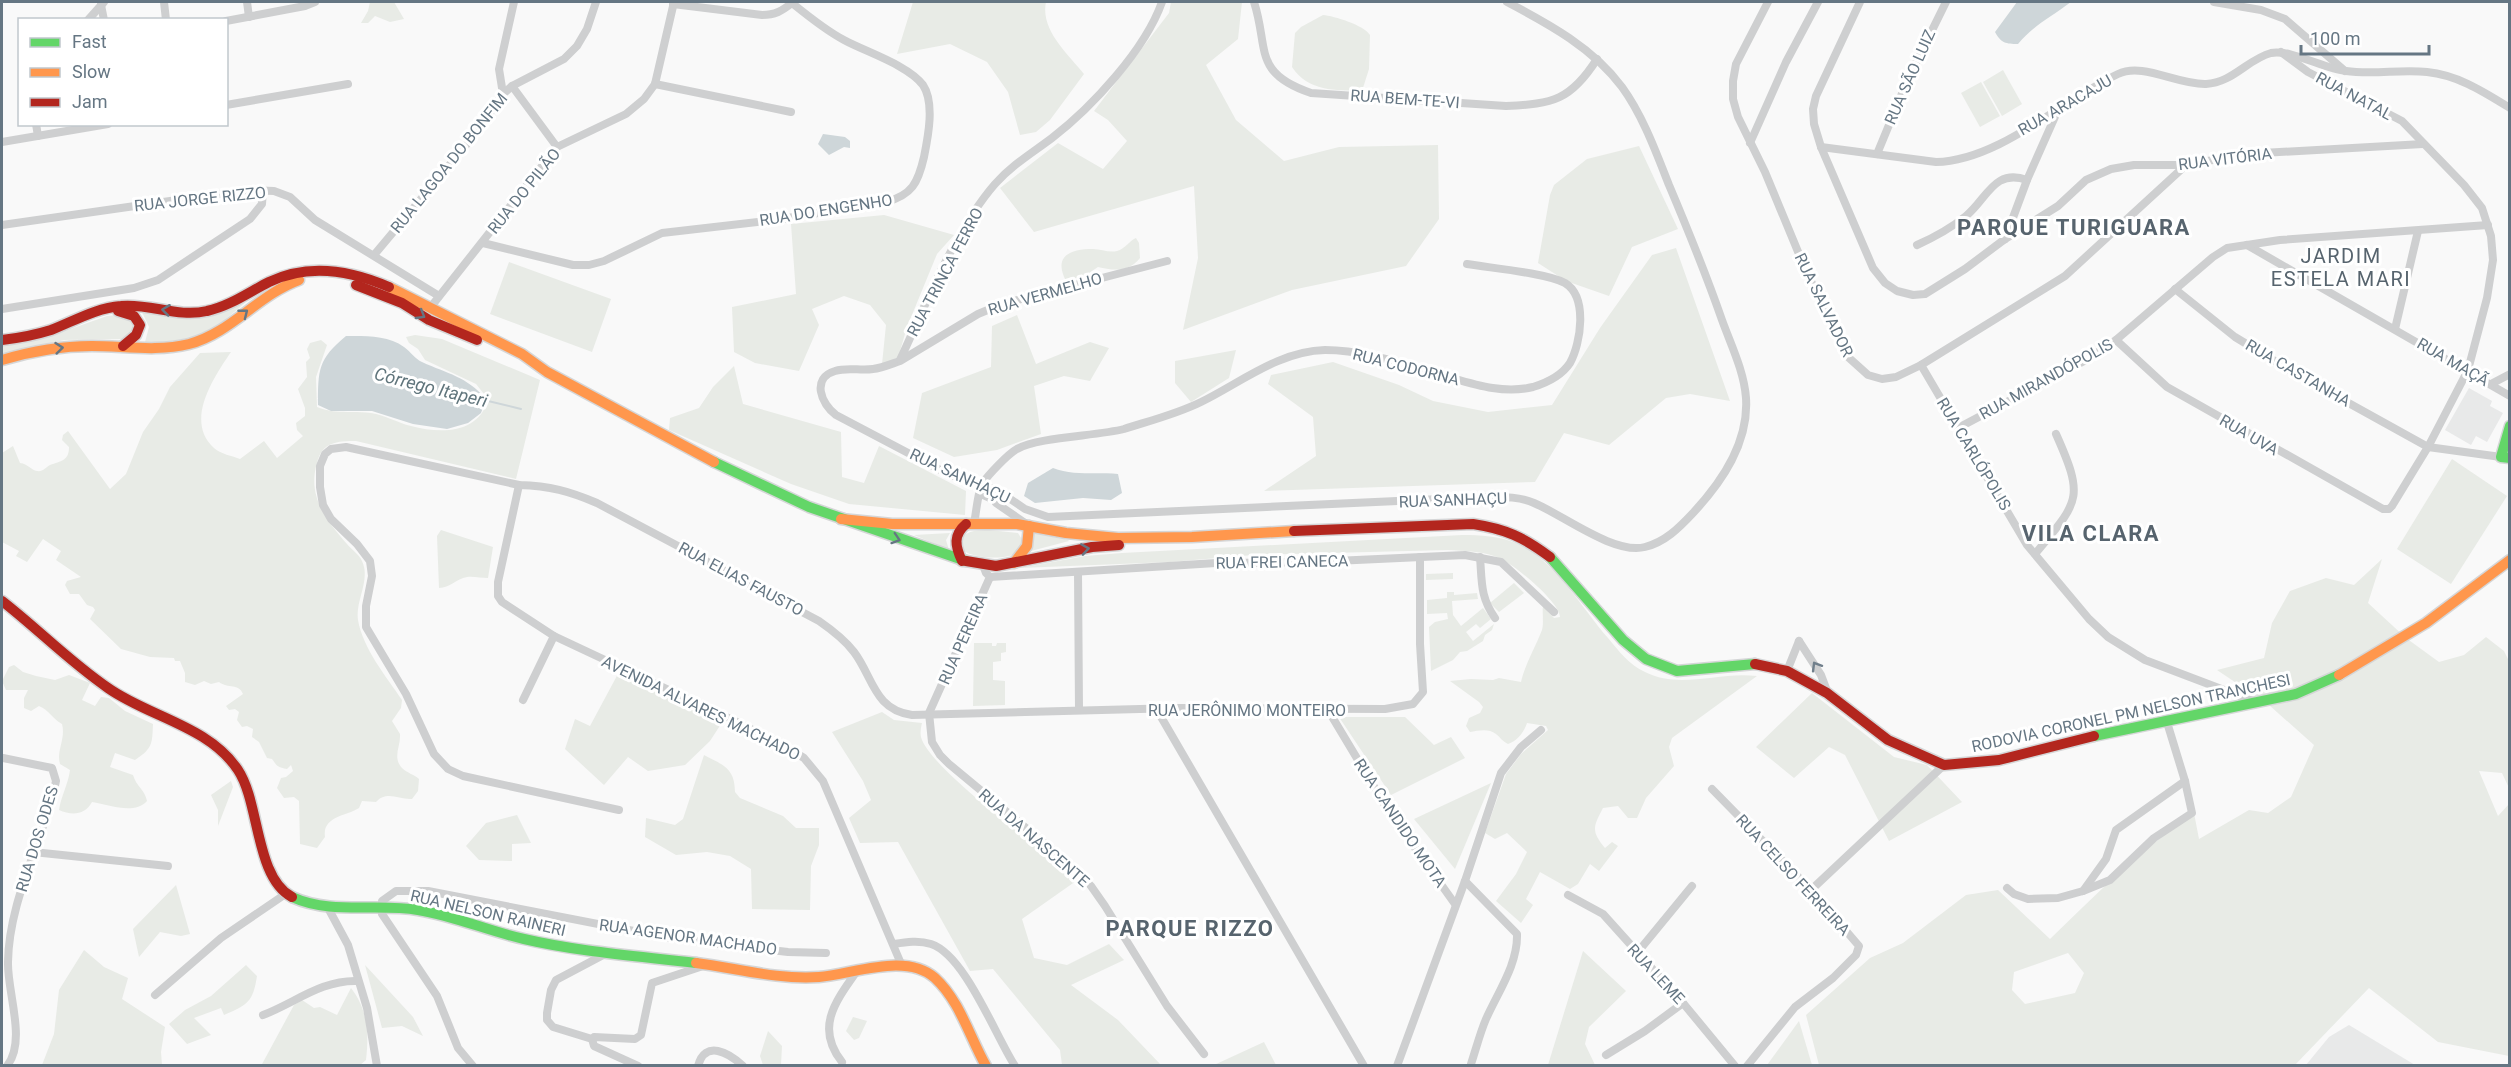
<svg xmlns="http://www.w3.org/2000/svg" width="2511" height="1067" viewBox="0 0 2511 1067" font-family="Roboto,sans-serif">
<rect width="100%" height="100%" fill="#f9f9f9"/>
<g fill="#e8e9e9">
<polygon points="2469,388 2492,401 2490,406 2503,413 2487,442 2476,436 2471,445 2445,430"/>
<polygon points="2349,1025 2415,1065 2306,1065 2329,1037"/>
</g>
<g fill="#e8ebe6" fill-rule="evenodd">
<polygon points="370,2 394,2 404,19 390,22 375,16 368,23 361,23 368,11"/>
<path d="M913,2H1046C1040,30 1068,54 1084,74L1050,120L1036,132L1020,135L1008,92L987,62L950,44L897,54Z"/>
<polygon points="1171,2 1242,2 1238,39 1206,65 1236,120 1284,161 1339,147 1438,145 1439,219 1406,266 1292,290 1183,330 1198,258 1194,186 1034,232 1000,188 1058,143 1103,169 1127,141 1108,120 1094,111 1169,13"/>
<path d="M1323,15C1334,16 1364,25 1370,35L1369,69L1362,91C1335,90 1309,92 1292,67L1295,33L1301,27Z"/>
<polygon points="2003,70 2022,104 2002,116 1983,82"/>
<polygon points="1981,82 2000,116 1980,127 1961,93"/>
<polygon points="1639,146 1678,229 1632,247 1609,296 1566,281 1538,263 1550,195 1554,185 1587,159"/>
<polygon points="884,215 954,235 937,254 907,327 898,358 882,364 886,325 870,305 844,296 812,309 819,325 799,371 755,363 734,352 732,307 796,294 791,224"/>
<path d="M1136,238L1139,243L1140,258C1129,272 1114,271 1098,267L1086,275L1066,281C1053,256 1070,249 1093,249C1101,249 1109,253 1117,251C1125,249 1129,241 1136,238Z"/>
<polygon points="1676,248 1730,401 1690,394 1666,398 1609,445 1564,433 1535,482 1264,491 1316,456 1313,417 1268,384 1271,375 1333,362 1399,385 1433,401 1488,412 1552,405 1600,328 1652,255"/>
<polygon points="509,262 611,299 592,352 490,314"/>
<polygon points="245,303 209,333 170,342 145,342 149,327 142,312"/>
<polygon points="117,315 127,317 134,325 126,339 64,340 2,355 2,346 62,332 107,316"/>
<polygon points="1017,315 1036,364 1090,342 1109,348 1090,381 1064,376 1034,386 1041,434 997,450 954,457 913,438 922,393 991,367 992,326"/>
<path d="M415,335L442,339L540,380L516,479L356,441C337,441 322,442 317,463C307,496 326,520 347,544C352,550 359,554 362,561C371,580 355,601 358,620C363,649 386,676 402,700L401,708L392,721L400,734C401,746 392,757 402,768C407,773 415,775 419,779L418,791L412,799C399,800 387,790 376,802L362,801L359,808C347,816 322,816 325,837L317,848L300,844L299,801L294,797L284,798L277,788L281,778L286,777L293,771L291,765L287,769C277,767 277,766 272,759L267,758L259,742L252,737L253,729L247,726L242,727L237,720L239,712L235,709L229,710L226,706L243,694C239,683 228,689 219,682L211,684L204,681L195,685L185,682V673L180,661H175L174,658L150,657L121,649L90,619L95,610L93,607L87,605L79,594H70L65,585L67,581L81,577L56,560L61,551L43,539L27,562L16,556L19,551L2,542V453L13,446L20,463C28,464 31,470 37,471C43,472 46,467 50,465C61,461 69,461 69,447L62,440L63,435L68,431L110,489L126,474L143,432L159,409L170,387L200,353L231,352C214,377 184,421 214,448C220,454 233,456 240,459L264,441L277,458L303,436L297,430L296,423L305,416V408L298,389L307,377L306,362L310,358L307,349L310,343L321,340L327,345L316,377L317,407C337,415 351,410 371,413C385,415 398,423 411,426C441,434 479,434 488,399L476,384L425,360L418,349L409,343L406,337Z"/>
<polygon points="1236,350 1229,378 1191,402 1175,383 1175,361"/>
<polygon points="734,366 743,404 841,432 842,477 864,483 879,446 966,491 965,515 849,504 791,484 669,430 670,418 699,408 713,387"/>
<polygon points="2452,459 2507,496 2451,584 2397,549"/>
<path d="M441,530L493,547L488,578C481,578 473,576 467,577C456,579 450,588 439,588L437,536Z"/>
<path d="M989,530L1018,533L1023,541L1014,555C998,559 976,559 962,550L961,538C968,530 979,530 989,530Z"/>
<polygon points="950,533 946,540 949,550 914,535"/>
<polygon points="1033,533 1068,540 1069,541 1031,551"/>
<path d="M1462,535C1481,535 1499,536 1516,543C1554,559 1582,608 1608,638C1619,651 1629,665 1645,672C1681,690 1719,671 1757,676L1672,738L1669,747L1674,766L1646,798L1637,818H1628L1618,806L1603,808C1593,827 1591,831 1605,848L1612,842L1618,846L1599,871L1590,864L1578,884L1570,889L1540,872L1526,899L1533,905L1521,923L1496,901L1516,874L1527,852L1507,833L1495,839L1485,833L1506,774L1521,754L1548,730L1546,726L1527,723C1524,732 1517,741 1508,744C1502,741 1501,738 1496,734C1488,728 1478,731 1470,732L1466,726L1469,718L1480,713L1483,707L1479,702L1450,681L1471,679L1493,680L1499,678L1521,682C1525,664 1535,648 1542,630C1544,623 1542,613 1543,606L1554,618L1560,617C1560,602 1510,560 1494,556C1479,551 1464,551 1448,550L1253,555L1170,562L1020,568L1085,556L1122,553Z"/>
<path d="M2382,559L2368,603L2406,638L2439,662L2464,655L2486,637L2504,651L2509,661V788L2502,773L2479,771L2498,816L2509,804V1056L2438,1042L2369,988L2294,1066L1819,1065L1806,1015L1870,958L1903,943L1966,895L1998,890L2050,939C2096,894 2142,849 2194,813L2199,839L2249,810L2268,813L2291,797L2314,745L2269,705L2217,670L2264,658L2272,623L2290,591L2326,578L2354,585ZM2068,953L2084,973L2075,993L2025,1004L2012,990L2014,972Z"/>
<polygon points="1453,573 1453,579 1426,580 1426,574"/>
<polygon points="1514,583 1524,593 1499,612 1490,603"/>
<polygon points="1447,592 1454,592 1454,595 1477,593 1478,599 1452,601 1453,615 1461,626 1483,608 1491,619 1480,628 1476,624 1466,632 1473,641 1494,624 1492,630 1485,635 1483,641 1467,651 1460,652 1453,660 1431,671 1429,627 1435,622 1448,619 1447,613 1427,614 1427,600 1447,598"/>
<polygon points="974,643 992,643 992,646 996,646 997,643 1006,643 1006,652 1001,653 1001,661 993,662 993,680 1005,681 1005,705 973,706"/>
<path d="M14,665L23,672L36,676L55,680L69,675L90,683L82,700L95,706L101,697L109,698L125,711L153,724C152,744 153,748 135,760L115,753L110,767L133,775C136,786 145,790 147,801C134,815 110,805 92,802C85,815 72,816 59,810C61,796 68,785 70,770L60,764C56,751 66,739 62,724C53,719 49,710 39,706L31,711L24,708V698L28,690H6L2,681L9,667Z"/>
<polygon points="619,672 721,724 710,741 685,765 648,771 628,757 604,785 565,749 575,719 590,726"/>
<polygon points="1812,693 1894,757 1927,765 1962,802 1889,841 1845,755 1829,747 1794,778 1756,747"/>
<path d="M882,712L894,720L922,723C921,727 920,733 921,737C929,769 1046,851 1076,881L1022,919L1034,958L1067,965L1109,944L1124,960L1071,985L1118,1020L1161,1065H1062L1060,1050L993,969L970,971L898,842L860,843L849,818L871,800L863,781L832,732Z"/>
<polygon points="1339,717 1405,717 1434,745 1451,737 1465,758 1391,795"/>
<path d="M704,755C723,765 735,768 735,792L740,798L783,816L796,828H819V845L811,866L810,910L752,909L751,869L730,856L707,852L676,855L645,837L646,818L675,825L683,819Z"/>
<polygon points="231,781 233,787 218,826 218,810 211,795"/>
<polygon points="1491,783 1455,869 1414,819"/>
<polygon points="517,815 531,843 512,844 512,861 479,860 466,846 486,823"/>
<polygon points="176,885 190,934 181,936 160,932 139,957 133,929"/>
<polygon points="84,950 104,967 128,978 122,999 165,1027 161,1052 162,1065 42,1065 54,1034 59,990"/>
<polygon points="1583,951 1626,991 1589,1027 1585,1044 1595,1065 1548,1065"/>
<path d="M246,965L257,976C253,1002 248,1005 224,1015L221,1008L194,1018L211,1035L187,1044L169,1024L185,1010L211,996Z"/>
<polygon points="365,965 413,1017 423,1036 402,1026 382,1028"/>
<path d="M351,988C368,1010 369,1033 366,1060L360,1065L261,1066L294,1005L302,1000L314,1008L320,1007L337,1015Z"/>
<polygon points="853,1017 867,1021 859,1038 854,1040 846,1031"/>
<polygon points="1799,1021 1812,1065 1767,1065"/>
<polygon points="768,1031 782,1046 781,1065 763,1065 760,1056"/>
<polygon points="1264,1042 1276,1065 1214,1065"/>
</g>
<g fill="#ced6d9">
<path d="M2017,2H2071C2051,17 2034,25 2018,44C2006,44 2001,43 1995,32Z"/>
<polygon points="823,134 845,137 850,141 850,148 844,147 829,155 818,144"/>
<path d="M346,336C365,336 388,335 404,347C411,352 415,359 422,362C448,374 466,376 486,399L481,413L468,423L447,429L413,424L372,411H331L318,405C318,370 318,359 346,336Z"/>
<path d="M1053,468C1073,476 1096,472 1118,474L1122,493L1111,500L1083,498L1035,503L1024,496L1028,483Z"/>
</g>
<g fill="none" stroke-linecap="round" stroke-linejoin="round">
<polyline stroke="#ced6d9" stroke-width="2" points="484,400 521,409"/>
<g stroke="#d5d6d7" stroke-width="13">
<g id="fast">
<polyline points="2510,426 2501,457 2510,458"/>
<polyline points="714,462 809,507 966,561"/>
<polyline points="1550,557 1623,640 1646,659 1677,671 1755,664"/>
<polyline points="2094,736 2296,694 2339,675"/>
<path d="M292,897C331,915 377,903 418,910C455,916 488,931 524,939C580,952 638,956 696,963"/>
</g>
</g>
<g stroke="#d5d6d7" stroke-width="13">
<g id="slow">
<polyline points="389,287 522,354 547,372 714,462"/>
<path d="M2,360C32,351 62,346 92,346C124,346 157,352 189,344C231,333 258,295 299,280"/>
<polyline points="841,519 892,524 1017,524 1066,533 1118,538 1192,537 1294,531"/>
<polyline points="1014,563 1027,546 1029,526"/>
<polyline points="2339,675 2426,623 2510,560"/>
<path d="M696,963C736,968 778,980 819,977C854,974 906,952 935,978C960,1001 970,1038 986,1066"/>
</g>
</g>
<g stroke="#d5d6d7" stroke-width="13">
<g id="jam">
<polyline points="356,285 402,303 429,320 477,340"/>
<polyline points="118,311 134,316 140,325 136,335 123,346"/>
<path d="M2,340C19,338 35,335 51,330C74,321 96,308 121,306C150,303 178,318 207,311C230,306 249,292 269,282C308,263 350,270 389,287"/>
<path d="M1294,531L1473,524C1506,529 1523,537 1550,557"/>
<path d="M962,561C955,546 953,535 966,524"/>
<polyline points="966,561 996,566 1092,547 1119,545"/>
<path d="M2,601C38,629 70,662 108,688C149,717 209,726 238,770C260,803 255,877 292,897"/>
<polyline points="1755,664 1787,671 1827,693 1888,740 1944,765 1999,760 2094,736"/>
</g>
</g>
<g stroke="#cecfd0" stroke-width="8">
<polyline points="164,2 166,20"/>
<polyline points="247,2 249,17"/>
<path d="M1254,2C1269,48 1252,73 1311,93L1506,106C1553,104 1571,100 1597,59"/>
<polyline points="1768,2 1736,64 1733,81 1733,99 1738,117 1765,172 1806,271 1848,357 1868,375 1882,379 1896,377 1921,365 2065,276 2186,165"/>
<polyline points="1860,2 1816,96 1813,109 1814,124 1821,147 1873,268 1885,283 1897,291 1913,295 1925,294 1965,269 2005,239 2058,206 2086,180 2111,169 2134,165 2186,165 2245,154 2423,144"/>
<polyline points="2214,2 2261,10 2285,19 2345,71"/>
<path d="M673,4L762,15C775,15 782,11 792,3"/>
<polyline points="101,5 104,20"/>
<polyline points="88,20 104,2"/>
<polyline points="226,21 305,6 315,2"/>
<polyline points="655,84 791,112"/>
<polyline points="512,86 557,147"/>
<polyline points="503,94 499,69 514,2"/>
<polyline points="226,105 348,84"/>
<polyline points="36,124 38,136"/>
<polyline points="2,142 108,124"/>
<polyline points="1750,143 1786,62 1818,2"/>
<path d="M1821,147L1936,162C1998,161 2063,100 2118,74C2143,62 2177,85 2206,84C2232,83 2248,59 2271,53C2291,49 2324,69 2346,71C2373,75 2401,69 2427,72C2458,75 2484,92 2510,108"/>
<polyline points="1877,154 1908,79 1946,2"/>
<polyline points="2,225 247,190 274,191 290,197 315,220 439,296"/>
<polyline points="2005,239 2027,180 2058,110"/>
<path d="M483,243L573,265H589L604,261L662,233L775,220L886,202C912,195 918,183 924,157C928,137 935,103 923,85C908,65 866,52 844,40C825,30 808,16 792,3"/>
<path d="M1917,245C1935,237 1951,228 1966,216C1987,199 1994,168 2027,180"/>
<polyline points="2247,245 2510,396"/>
<polyline points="374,255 472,138 503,94 512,86 564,59 577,46 587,29 596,2"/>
<path d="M1167,261L1002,304L978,314L900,361C891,364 882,368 873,369C861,371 847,367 835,371C811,378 821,404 836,415L948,474L997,490L1025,509L1048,517L1485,497C1501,497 1518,496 1534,503C1563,515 1614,555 1645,547C1665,542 1679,528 1693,513C1722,482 1749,443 1746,398C1744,371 1731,345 1722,320C1706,274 1688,230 1669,185C1656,152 1643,116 1622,87C1593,48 1549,24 1507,2"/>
<polyline points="2175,289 2235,337 2298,375 2428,447 2501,457"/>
<polyline points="430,308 557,147 626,114 644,99 655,84 674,2"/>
<polyline points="2,309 134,288 158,280 250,219 262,204 263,190"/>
<polyline points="2395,329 2418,231"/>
<polyline points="2116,340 2167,387 2383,509 2389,509 2392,506 2428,447 2468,370 2487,298 2493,260 2491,236 2482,208 2464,185 2402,121 2308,72 2281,52"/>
<path d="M900,360C926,304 955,230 995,184C1012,165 1032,153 1052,138C1092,107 1145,50 1162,2"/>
<polyline points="1921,365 2027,545 2089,619 2108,637 2145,660 2253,701"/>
<polyline points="2491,384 2510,374"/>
<polyline points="1958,428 2086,360 2116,340 2213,257 2227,248 2280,240 2488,225"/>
<polyline points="519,485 498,582 498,596 502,602 554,636 735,721 788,748 804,758 823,781 902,966"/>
<polyline points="981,494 990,498"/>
<polyline points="996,503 1025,523"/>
<path d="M974,524C976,514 978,491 982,484C988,475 1008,454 1017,449C1037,437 1097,436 1124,429C1149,421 1177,414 1201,402C1240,383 1279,351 1325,350C1367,350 1408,366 1448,377C1476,385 1504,394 1533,387C1546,383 1562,375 1570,363C1581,343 1588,297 1565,283C1547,273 1490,268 1467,264"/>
<path d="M2035,554C2079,501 2085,499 2056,434"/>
<path d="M1480,557C1482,581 1480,597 1495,618"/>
<polyline points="983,565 986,573 990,577 929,713 932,742 940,755 949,764 1067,862 1091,886 1105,906 1167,1006 1204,1054"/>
<polyline points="1078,572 1079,710"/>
<polyline points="990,577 1216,563 1313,562 1465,555 1501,562 1554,612"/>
<polyline points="1799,641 1821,675 1827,691"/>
<polyline points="1787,671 1799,641"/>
<polyline points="523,700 554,636"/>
<polyline points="1157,710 1364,1066"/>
<polyline points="1328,710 1388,810 1455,904"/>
<path d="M3,758L52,768L56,781C43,842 9,899 8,962C7,992 27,1041 7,1066"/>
<polyline points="1712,789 1811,890 1859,946 1856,955 1833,978 1795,1007 1747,1066"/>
<path d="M619,810L463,776L448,769L434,754L406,694L366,627V606L372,576L370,561L357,544L331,519L323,505L320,487V466L325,454L331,449L346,447L519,485C550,486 569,491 597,503L819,621C832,630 845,640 854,652C873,677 874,710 912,715L1178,708L1385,709L1413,704L1423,692L1420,644V557"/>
<polyline points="33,852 168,866"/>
<path d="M1465,881L1517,934C1518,964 1498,992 1486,1019C1480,1033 1476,1049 1471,1064"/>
<polyline points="2007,888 2014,894 2028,899 2058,898 2083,891 2106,859 2116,830 2185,781"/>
<polyline points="1811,890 1944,765"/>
<polyline points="2083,891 2110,880 2154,838 2192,813 2185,781 2166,719"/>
<polyline points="1568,895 1603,914 1683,1003 1735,1066"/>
<polyline points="327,906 348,945 367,1008 377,1066"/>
<path d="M894,944C906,942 919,940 931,944C965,955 995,1035 1015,1066"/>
<polyline points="1637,953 1692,886"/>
<polyline points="155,995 221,938 287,893"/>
<path d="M263,1015C295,1003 321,980 357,981"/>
<polyline points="592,1039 553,1027 547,1020 547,1013 551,990 556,980 607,953"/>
<polyline points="1606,1055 1645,1031 1683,1003"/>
<path d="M842,1062C815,1028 835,1002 857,971"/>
<polyline points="473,1066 458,1048 437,996 382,914 382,901 396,891 428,891 670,938 788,952 826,953"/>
<polyline points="638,1066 594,1046 592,1039 594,1037 635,1039 641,1035 652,983 703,966"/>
<path d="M698,1066C705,1039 729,1053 743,1066"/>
<polyline points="1397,1066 1465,881 1501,773 1521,747 1541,730"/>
</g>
<use href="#fast" stroke="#63d668" stroke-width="10"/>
<use href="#slow" stroke="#ff974d" stroke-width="10"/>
<use href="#jam" stroke="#b3261e" stroke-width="10"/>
</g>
<defs><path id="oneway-chevron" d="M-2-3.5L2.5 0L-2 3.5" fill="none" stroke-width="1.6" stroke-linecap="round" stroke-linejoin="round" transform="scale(1.5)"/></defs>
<g stroke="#657683">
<use href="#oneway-chevron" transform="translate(166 310) rotate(-173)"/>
<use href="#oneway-chevron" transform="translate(244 313) rotate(-38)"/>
<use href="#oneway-chevron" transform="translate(421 315) rotate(31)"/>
<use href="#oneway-chevron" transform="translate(59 348) rotate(-6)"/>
<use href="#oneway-chevron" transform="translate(896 539) rotate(18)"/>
<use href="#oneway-chevron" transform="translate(1085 549) rotate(-9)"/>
</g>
<use stroke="#707f8b" href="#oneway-chevron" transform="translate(1816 666) rotate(-121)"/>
<g text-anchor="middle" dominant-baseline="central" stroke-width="6" stroke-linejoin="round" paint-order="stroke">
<g font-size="16" fill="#657683" stroke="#fff">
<text transform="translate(1910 77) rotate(-66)">RUA SÃO LUIZ</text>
<text transform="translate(2354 96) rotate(28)">RUA NATAL</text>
<text transform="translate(1405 99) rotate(4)">RUA BEM-TE-VI</text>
<text transform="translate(2065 105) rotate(-30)">RUA ARACAJU</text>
<text transform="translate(2225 159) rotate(-7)">RUA VITÓRIA</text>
<text transform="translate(449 163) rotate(-51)">RUA LAGOA DO BONFIM</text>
<text transform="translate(524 191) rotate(-51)">RUA DO PILÃO</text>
<text transform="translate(200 199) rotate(-6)">RUA JORGE RIZZO</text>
<text transform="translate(826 210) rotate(-9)">RUA DO ENGENHO</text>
<text transform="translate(945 272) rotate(-62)">RUA TRINCA FERRO</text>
<text transform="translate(1045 294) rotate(-16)">RUA VERMELHO</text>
<text transform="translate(1824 305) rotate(64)">RUA SALVADOR</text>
<text transform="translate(2453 362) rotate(30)">RUA MAÇÃ</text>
<text transform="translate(1406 367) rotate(14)">RUA CODORNA</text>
<text transform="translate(2298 373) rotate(30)">RUA CASTANHA</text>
<text transform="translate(2046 379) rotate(-29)">RUA MIRANDÓPOLIS</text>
<text transform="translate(2249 435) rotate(30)">RUA UVA</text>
<text transform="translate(1974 454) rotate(59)">RUA CARLÓPOLIS</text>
<text transform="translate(960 476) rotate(25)">RUA SANHAÇU</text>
<text transform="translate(1453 500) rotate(-2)">RUA SANHAÇU</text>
<text transform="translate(1282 562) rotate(-1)">RUA FREI CANECA</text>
<text transform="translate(741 579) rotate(28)">RUA ELIAS FAUSTO</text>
<text transform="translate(963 639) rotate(-66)">RUA PEREIRA</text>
<text transform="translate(701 708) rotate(26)">AVENIDA ALVARES MACHADO</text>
<text x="1247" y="710">RUA JERÔNIMO MONTEIRO</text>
<text transform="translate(2131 713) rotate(-12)">RODOVIA CORONEL PM NELSON TRANCHESI</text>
<text transform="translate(1400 823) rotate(56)">RUA CANDIDO MOTA</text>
<text transform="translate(1034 838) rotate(41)">RUA DA NASCENTE</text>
<text transform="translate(37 839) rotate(-73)">RUA DOS ODES</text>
<text transform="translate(1793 875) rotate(47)">RUA CELSO FERREIRA</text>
<text transform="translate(488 913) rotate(13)">RUA NELSON RAINERI</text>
<text transform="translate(688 937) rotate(8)">RUA AGENOR MACHADO</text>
<text transform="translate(1656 974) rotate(47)">RUA LEME</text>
</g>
<g font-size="18" font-style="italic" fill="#60757c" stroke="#fff">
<text transform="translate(431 387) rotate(14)">Córrego Itaperi</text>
</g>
<g font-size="20" letter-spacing="1.5" fill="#57646e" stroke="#fff">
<text x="2341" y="256">JARDIM<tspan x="2341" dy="23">ESTELA MARI</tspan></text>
</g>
<g font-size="22" font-weight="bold" letter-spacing="1.5" fill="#57646e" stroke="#fff">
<text x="2074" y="227">PARQUE TURIGUARA</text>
<text x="2091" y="533">VILA CLARA</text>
<text x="1190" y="928">PARQUE RIZZO</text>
</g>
</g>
<rect width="2511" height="1067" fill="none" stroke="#657683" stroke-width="6"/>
<rect x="18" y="18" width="210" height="108" fill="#ffffff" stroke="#c1c8cd" stroke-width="1.5"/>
<rect x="30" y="38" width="30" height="9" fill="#63d668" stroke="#c1c8cd" stroke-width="1.5"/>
<text x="72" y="48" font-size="18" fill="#657683">Fast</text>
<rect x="30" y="68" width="30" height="9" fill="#ff974d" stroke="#c1c8cd" stroke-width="1.5"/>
<text x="72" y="78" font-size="18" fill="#657683">Slow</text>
<rect x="30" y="98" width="30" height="9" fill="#b3261e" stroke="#c1c8cd" stroke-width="1.5"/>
<text x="72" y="108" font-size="18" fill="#657683">Jam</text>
<path d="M2301 45v9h128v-9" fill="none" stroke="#657683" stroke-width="3"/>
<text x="2310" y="45" font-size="18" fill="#657683" stroke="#ffffff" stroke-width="4.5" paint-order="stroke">100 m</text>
</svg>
